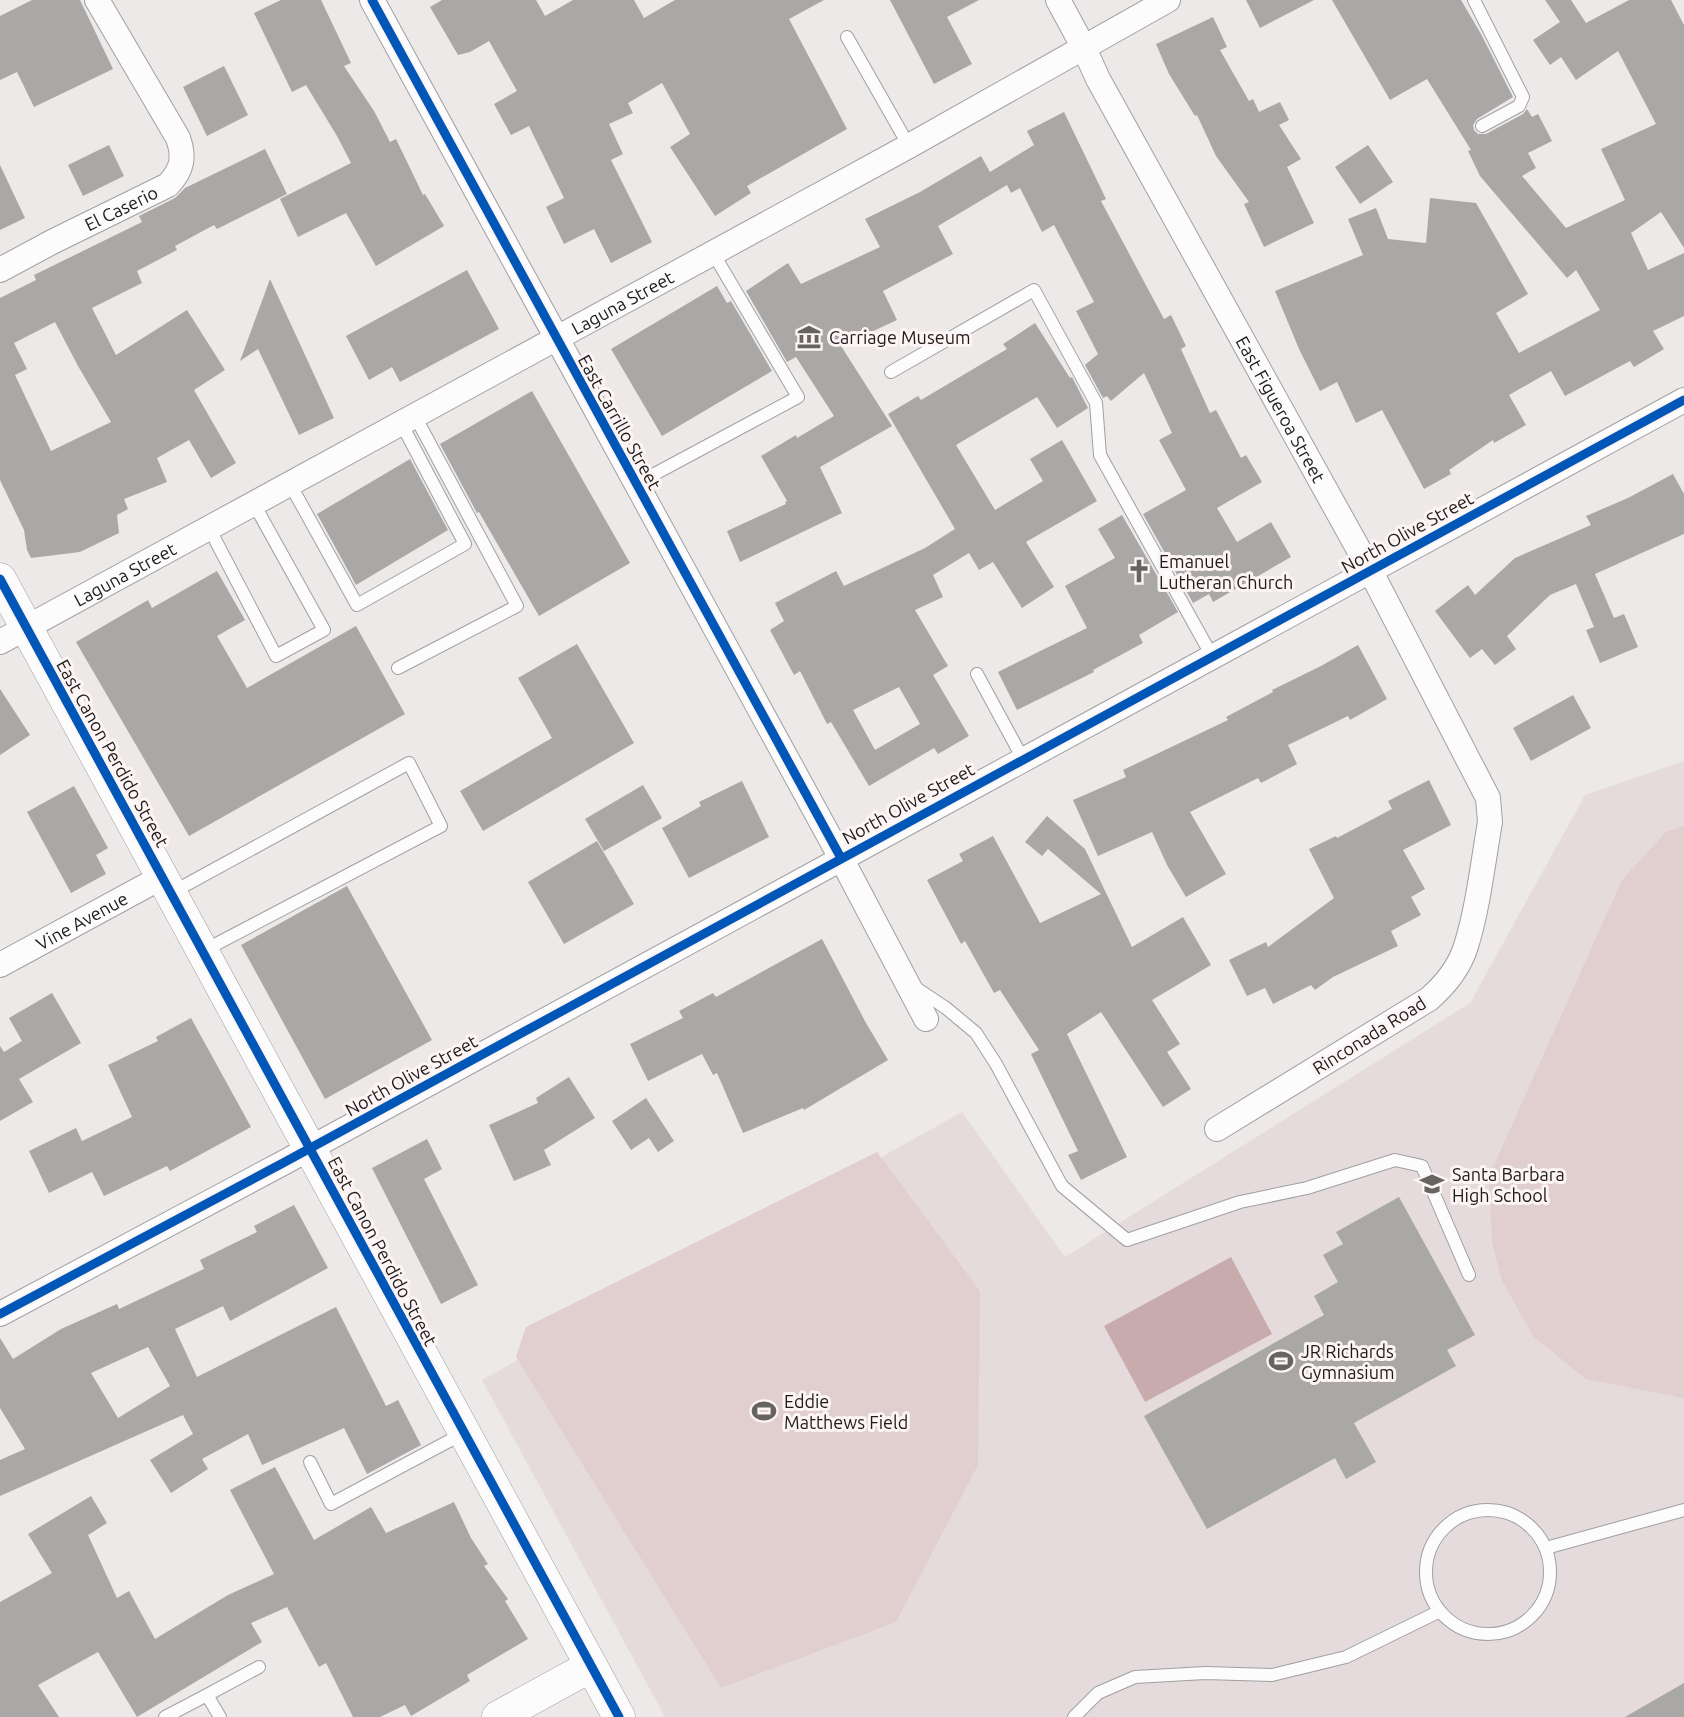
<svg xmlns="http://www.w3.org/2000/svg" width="1684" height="1717" viewBox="0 0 1684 1717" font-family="Ubuntu,sans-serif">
<rect width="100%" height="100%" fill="#ede9e9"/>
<polygon fill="#e6dbdc" points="1684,761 1684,1717 665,1717 482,1380 962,1112 1065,1257 1470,1003 1585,795"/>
<g fill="#e1cecf">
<polygon points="1684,826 1684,1398 1586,1379 1534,1337 1502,1281 1492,1243 1489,1176 1622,880 1666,832"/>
<polygon points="877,1152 980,1291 978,1465 896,1622 721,1688 516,1357 526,1327"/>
</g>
<polygon fill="#c8abad" points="1231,1257 1272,1334 1145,1402 1104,1326"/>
<g fill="#aaa7a7" fill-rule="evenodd">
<polygon points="32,0 80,0 113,69 34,107 17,72 0,80 0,16"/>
<polygon points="281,0 321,0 351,63 344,66 374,111 390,142 396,139 423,195 425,194 444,226 376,266 346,213 298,237 280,199 351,163 337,136 306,85 292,92 254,13"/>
<polygon points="442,0 536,0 545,16 573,0 634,0 644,18 675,0 824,0 789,19 847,129 747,186 751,193 715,216 670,147 690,134 662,83 628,103 633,113 609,124 623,154 611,160 652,242 611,263 594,229 564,244 546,207 564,198 529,126 511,135 494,104 517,91 489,41 470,52 458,55 430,7"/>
<polygon points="890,0 979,0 947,17 972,64 934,84"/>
<polygon points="1246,0 1314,0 1260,28"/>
<polygon points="1332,0 1461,0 1481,34 1513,97 1477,119 1473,125 1474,130 1478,134 1486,134 1523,114 1527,109 1532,117 1538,114 1552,141 1528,153 1536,168 1522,176 1566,228 1625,200 1601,149 1656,124 1618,51 1576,80 1561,57 1550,65 1533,40 1560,22 1545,0 1571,0 1586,23 1629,0 1671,0 1684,25 1684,248 1661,212 1631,233 1648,270 1684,253 1684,316 1653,331 1664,349 1634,367 1630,361 1565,396 1551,371 1509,395 1526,425 1494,443 1493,440 1449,470 1451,474 1424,489 1382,410 1356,423 1337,382 1320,391 1299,349 1275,291 1363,255 1348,219 1376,208 1388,239 1426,243 1430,198 1476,203 1528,294 1496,313 1519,353 1600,310 1576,270 1567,278 1480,176 1468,151 1471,150 1427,79 1390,100"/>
<polygon points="1213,17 1227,47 1220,50 1249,101 1253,99 1259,112 1280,102 1289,120 1279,125 1301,159 1287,167 1314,223 1264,247 1244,204 1249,202 1216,156 1197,115 1195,116 1169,74 1156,44"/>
<polygon points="224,66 248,115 207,136 183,87"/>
<polygon points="1064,112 1106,199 1101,201 1164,319 1171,315 1186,346 1181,349 1210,413 1216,410 1241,458 1246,455 1262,482 1217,508 1237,542 1271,522 1291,557 1213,602 1209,594 1193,603 1143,514 1186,490 1159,440 1172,433 1144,373 1111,401 1107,396 1103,398 1085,365 1098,354 1076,311 1094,302 1054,225 1042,232 1020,188 1011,193 1007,185 938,226 953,254 883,291 897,320 841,346 892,426 820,467 842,513 740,562 727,531 786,504 785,502 787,501 761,456 796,435 797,438 834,416 796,357 787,362 746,291 788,263 801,284 880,247 865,219 920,192 981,156 990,172 1034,145 1027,131"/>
<polygon points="109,145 124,176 83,196 68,165"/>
<polygon points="1368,145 1393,182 1360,204 1335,167"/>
<path d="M265,149L287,194L217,229L214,225L175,246L177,250L137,271L142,283L92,308L116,355L187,310L225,370L194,390L236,463L211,478L189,440L157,458L167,482L124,499L128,509L117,515L119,533L80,552L31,558L27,550L24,530L0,480V298L36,280L34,275L142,222L139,216L175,198L185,188ZM55,322L78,366L111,422L51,451L15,375L27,369L14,343Z"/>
<polygon points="0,165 25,218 0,230"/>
<polygon points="467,270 499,329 400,382 392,367 369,380 346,336"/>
<polygon points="270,279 334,418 299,435 258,349 240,361"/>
<polygon points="717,286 727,303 731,301 772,371 662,436 611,349"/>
<path d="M1035,323L1070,378L1072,377L1088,408L1057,428L1037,397L956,445L995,510L1043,481L1030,459L1062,440L1097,501L1026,542L1054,587L1022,608L993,562L979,570L969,553L933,575L943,597L915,610L948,666L933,675L969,736L938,754L934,748L869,786L831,722L827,724L800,671L794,675L770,630L784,621L775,603L836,571L844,586L925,548L955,529L888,414L918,396L921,400L1007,349L1003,344ZM899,687L920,724L875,750L853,710Z"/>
<polygon points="532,391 630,563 539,616 479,512 477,513 440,444"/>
<polygon points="410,459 448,530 356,585 317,514"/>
<polygon points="1673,474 1684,494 1684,534 1595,574 1614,618 1624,614 1638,647 1600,663 1586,630 1594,627 1576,584 1550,595 1507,636 1516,649 1495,665 1482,649 1470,658 1435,611 1468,585 1475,595 1515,558 1591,525 1586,516 1628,498"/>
<polygon points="1122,515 1178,612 1139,635 1143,643 1093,670 1094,672 1017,710 998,672 1087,628 1065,586 1115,558 1098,529"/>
<polygon points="217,571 245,620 217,636 247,688 356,626 405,714 189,836 76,642 148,600 152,608"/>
<polygon points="577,644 634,743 483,831 460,791 552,738 518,678"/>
<polygon points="1358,645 1387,699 1350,720 1348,716 1288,745 1297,764 1261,783 1258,778 1190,812 1226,874 1186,897 1167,865 1152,832 1098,856 1073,800 1126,777 1123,770 1228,720 1226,717 1273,692 1272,690 1321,666"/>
<polygon points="0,689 30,735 0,755"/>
<polygon points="1573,695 1591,728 1531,761 1513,728"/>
<polygon points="1429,780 1451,825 1403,850 1425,889 1411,897 1421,915 1391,931 1398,946 1333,977 1315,990 1311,985 1273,1004 1265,988 1247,996 1229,960 1266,942 1268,947 1334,898 1309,849 1336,836 1337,838 1392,809 1388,801"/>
<polygon points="742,781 769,837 689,878 662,828 701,806 699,802"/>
<polygon points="643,785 662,818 604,851 585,819"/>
<polygon points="74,786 108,848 96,855 106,874 71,893 27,812"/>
<polygon points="1047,816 1085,849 1132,947 1183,917 1211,965 1152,1000 1180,1044 1167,1052 1191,1089 1163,1107 1101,1012 1067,1034 1127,1157 1081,1180 1068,1155 1078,1151 1031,1054 1039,1050 1000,990 994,993 965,941 961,944 927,880 963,861 959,854 993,836 1040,923 1101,894 1048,849 1042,856 1025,842"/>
<polygon points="597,841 634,904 564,944 528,882"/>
<polygon points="347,886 432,1040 325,1099 241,945"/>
<polygon points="822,939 866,1023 888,1060 804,1110 803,1108 743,1133 717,1073 713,1075 702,1054 648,1081 630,1044 683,1018 679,1011 713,993 716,997"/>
<polygon points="52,993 81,1043 19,1079 33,1102 0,1121 0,1046 4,1052 22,1041 9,1018"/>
<polygon points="191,1018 251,1127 170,1171 167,1166 104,1196 92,1172 49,1193 29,1151 76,1128 82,1141 132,1117 108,1065 158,1041 156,1037"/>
<polygon points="569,1077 595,1118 544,1150 551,1165 514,1181 489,1125 538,1103 536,1098"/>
<polygon points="646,1098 674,1141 658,1152 649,1138 631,1150 612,1121"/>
<polygon points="427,1139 442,1169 424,1179 478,1285 441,1304 372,1168"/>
<polygon points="1399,1197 1475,1335 1447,1350 1456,1366 1354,1423 1376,1462 1346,1479 1335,1458 1207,1529 1144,1416 1324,1315 1314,1296 1338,1282 1323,1255 1343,1244 1336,1232"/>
<path d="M294,1205L328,1268L230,1321L223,1306L175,1329L197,1377L336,1307L386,1406L398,1400L421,1445L367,1474L344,1428L262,1465L248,1434L202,1459L208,1469L171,1493L150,1460L193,1434L183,1415L0,1496V1460L25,1449L0,1408V1338L13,1359L61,1329L117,1304L119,1309L204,1269L200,1260L257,1232L254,1226ZM148,1347L170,1386L118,1418L91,1373Z"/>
<polygon points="275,1467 314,1540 371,1507 386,1533 454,1502 471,1538 488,1564 484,1566 508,1599 505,1601 528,1639 467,1675 470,1681 411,1716 405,1705 380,1717 353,1717 326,1663 319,1667 287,1607 251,1623 262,1642 137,1717 98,1652 38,1685 59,1717 0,1717 0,1602 52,1573 28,1534 91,1496 107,1523 88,1535 117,1598 129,1591 155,1639 228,1595 274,1574 230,1490"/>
<polygon points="1684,1683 1684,1717 1625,1717"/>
</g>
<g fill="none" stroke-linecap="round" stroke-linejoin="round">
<g stroke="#a29f9f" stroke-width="14">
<g id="service">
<polyline points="1474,0 1523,97 1519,106 1482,126"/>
<polyline points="847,37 909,146"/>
<polyline points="891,372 1034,290 1096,403 1100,455 1212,656"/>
<polyline points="290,484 357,605 465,544 401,423"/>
<polyline points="636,484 798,397 713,253"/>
<polyline points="209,528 276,656 324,630 254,504"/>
<polyline points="398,668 517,606 415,416"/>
<polyline points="977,674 1023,759"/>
<polyline points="171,893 409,763 441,826 203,951"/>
<polyline points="916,988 946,1008 976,1033 996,1064 1062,1186 1127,1240 1240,1202 1307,1188 1395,1160 1422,1166 1469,1275"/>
<polyline points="310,1462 331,1504 464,1433"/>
<circle cx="1488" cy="1572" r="62"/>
<polyline points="1546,1548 1684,1510"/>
<polyline points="207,1695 259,1667"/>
<polyline points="165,1717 207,1695 220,1717"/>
<polyline points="1074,1717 1098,1693 1135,1677 1205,1673 1272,1675 1346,1657 1440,1611"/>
</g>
</g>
<g stroke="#a29f9f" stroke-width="26">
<g id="minor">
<polyline points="372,0 841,858 926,1019"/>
<path id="s1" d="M1058,0L1084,48L1098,79L1370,570L1488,798L1490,822C1483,862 1478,908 1466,946C1460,966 1445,985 1429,999L1217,1129"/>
<path id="s2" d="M0,270L52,242L168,185C182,170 185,158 178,138L97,0"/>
<path id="s3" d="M0,642L909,146L1168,0"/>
<path id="s4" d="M0,965L162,877"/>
<polyline points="0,1314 283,1163 1684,400"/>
</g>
</g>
<g stroke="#a29f9f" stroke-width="33">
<g id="tertiary">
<polyline points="0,579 619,1717"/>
<polyline points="498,1717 591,1666"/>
</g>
</g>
<use href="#service" stroke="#fcfcfc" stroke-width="12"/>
<use href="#minor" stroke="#fcfcfc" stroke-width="24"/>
<use href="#tertiary" stroke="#fcfcfc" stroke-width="32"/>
<g stroke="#fdf4f5" stroke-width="13">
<g id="cycleway">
<polyline points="372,0 841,858"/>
<polyline points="0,579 619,1717"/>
<polyline points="0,1314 283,1163 1684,400"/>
</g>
</g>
<use href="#cycleway" stroke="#0057b8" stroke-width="9"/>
</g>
<defs>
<g id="museum-bare" transform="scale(1.89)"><path d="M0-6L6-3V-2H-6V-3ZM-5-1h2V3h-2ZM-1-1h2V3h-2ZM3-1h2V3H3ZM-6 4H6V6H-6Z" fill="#666363" stroke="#fdf4f5" stroke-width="2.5" paint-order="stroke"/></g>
<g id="church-bare" transform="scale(1.89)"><path d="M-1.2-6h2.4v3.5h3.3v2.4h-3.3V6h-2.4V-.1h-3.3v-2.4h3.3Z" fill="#666363" stroke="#fdf4f5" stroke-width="2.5" paint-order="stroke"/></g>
<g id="school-bare" transform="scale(1.89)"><path d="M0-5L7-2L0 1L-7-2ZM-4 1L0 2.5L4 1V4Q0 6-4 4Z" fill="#666363" stroke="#fdf4f5" stroke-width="2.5" paint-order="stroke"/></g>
<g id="stadium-bare" transform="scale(1.89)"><path d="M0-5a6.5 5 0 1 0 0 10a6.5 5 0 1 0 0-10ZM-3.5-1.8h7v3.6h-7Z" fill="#666363" stroke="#fdf4f5" stroke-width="2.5" paint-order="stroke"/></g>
</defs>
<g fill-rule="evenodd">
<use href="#museum-bare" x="809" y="337"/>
<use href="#church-bare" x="1139" y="571"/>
<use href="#school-bare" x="1432" y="1184"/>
<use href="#stadium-bare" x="1281" y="1361"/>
<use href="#stadium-bare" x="764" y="1411"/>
</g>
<g text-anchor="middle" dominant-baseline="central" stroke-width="6" stroke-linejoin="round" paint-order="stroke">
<g font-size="18" fill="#1e1b1b" stroke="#fdf4f5">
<text stroke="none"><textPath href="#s2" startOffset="136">El Caserio</textPath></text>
<text stroke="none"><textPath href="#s3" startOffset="709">Laguna Street</textPath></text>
<text stroke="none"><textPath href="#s1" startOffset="466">East Figueroa Street</textPath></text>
<text transform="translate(620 422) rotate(61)">East Carrillo Street</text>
<text transform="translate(1407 532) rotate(-29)">North Olive Street</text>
<text stroke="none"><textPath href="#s3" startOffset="142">Laguna Street</textPath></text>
<text transform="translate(113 753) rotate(61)">East Canon Perdido Street</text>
<text transform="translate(908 803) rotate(-29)">North Olive Street</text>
<text stroke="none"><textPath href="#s4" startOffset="93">Vine Avenue</textPath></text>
<text transform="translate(1369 1035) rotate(-32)">Rinconada Road</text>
<text transform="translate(411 1075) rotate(-29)">North Olive Street</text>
<text transform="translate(383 1251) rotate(62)">East Canon Perdido Street</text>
</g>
<g font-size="18" fill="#1e1b1b" stroke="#fdf4f5" text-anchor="start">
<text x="829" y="337">Carriage Museum</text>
<text x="1159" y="561">Emanuel<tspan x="1159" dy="21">Lutheran Church</tspan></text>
<text x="1452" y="1174">Santa Barbara<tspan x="1452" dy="21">High School</tspan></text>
<text x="1301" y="1351">JR Richards<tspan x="1301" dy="21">Gymnasium</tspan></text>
<text x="784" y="1401">Eddie<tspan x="784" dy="21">Matthews Field</tspan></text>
</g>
</g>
</svg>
